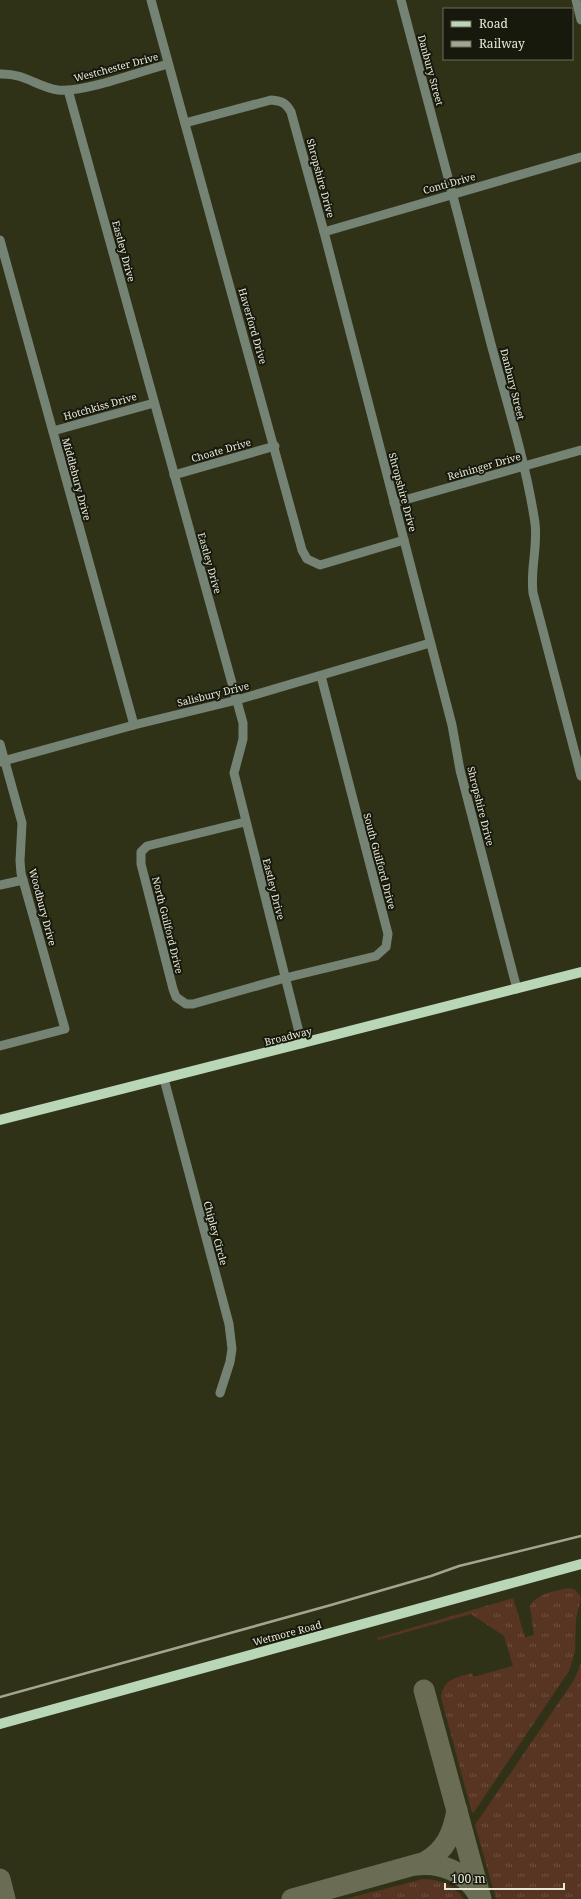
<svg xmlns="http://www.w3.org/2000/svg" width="581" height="1899" viewBox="0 0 581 1899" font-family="'Noto Serif',serif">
<defs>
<pattern id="grass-tufts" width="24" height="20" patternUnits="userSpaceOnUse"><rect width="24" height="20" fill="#583422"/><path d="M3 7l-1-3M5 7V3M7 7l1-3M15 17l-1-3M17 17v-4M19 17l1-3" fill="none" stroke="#705141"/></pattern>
</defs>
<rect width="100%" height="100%" fill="#303217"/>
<g fill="url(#grass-tufts)">
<path d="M568,1588C575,1588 578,1592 581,1598L576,1619L575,1652L569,1671L474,1812L472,1813L441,1697C444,1678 456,1678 472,1673L473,1677L513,1666L504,1636L471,1614L378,1640L377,1638L513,1598L525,1637L534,1635L530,1606C537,1593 556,1591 568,1588Z"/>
<polygon points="581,1663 581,1899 496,1899 475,1825 574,1680"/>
<path d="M423,1879C440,1879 453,1885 464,1899H345Z"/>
</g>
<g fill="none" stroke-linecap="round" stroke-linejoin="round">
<g stroke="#6a6c54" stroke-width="21">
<polyline points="424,1690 481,1899"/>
<path d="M416,1865C442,1862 465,1872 478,1894"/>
<polyline points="0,1879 5,1899"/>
<path d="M292,1899L425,1862C446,1850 453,1833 457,1810"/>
</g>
<g stroke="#758374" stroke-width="9">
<polyline points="151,0 302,550 307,559 320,565 404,540"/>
<path d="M401,0C432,115 462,229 491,344C507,403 526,463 535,523C538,547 530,569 533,593L581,776"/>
<polyline points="576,0 581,20"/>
<path d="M0,74C25,73 37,87 58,90C84,93 141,71 168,64"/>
<polyline points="68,90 243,723 243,739 234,773 302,1044"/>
<path d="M185,123L271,100C282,101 286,103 291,112L324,232L452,725L460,770L517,989"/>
<polyline points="324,232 581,157"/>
<polyline points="0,240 134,725"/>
<polyline points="53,431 154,403"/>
<polyline points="174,475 275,446"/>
<polyline points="394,503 581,450"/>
<polyline points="0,744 22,823 20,861 21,873 65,1029 0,1046"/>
<polyline points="0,762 134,725 237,700 430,643"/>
<polyline points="245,822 147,846 141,852 141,864 173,989 176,997 186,1004 193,1004 285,978 376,956 386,947 388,934 321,676"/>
<polyline points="0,885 23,880"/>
<polyline points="164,1079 229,1324 232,1349 230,1362 220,1393"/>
</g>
<g stroke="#b9d7b7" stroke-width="10">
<polyline points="0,1120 581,972"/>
<polyline points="0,1724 581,1564"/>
</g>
<polyline stroke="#a3a590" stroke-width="2.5" points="0,1697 331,1605 431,1576 459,1566 581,1536"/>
</g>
<g text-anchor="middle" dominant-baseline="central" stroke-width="4" stroke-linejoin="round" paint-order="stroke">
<g font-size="10" fill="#e7e9d8" stroke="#18190d">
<text transform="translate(116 67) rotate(-15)">Westchester Drive</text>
<text transform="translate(431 70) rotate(75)">Danbury Street</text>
<text transform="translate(321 178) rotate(75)">Shropshire Drive</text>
<text transform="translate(449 183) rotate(-16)">Conti Drive</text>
<text transform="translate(124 251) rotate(75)">Eastley Drive</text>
<text transform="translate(253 326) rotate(74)">Haverford Drive</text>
<text transform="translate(513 384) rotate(76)">Danbury Street</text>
<text transform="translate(100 406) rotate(-16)">Hotchkiss Drive</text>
<text transform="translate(221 450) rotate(-16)">Choate Drive</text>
<text transform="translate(484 466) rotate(-16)">Reininger Drive</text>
<text transform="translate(77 479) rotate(75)">Middlebury Drive</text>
<text transform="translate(403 492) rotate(75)">Shropshire Drive</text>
<text transform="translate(210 563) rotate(74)">Eastley Drive</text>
<text transform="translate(213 694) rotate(-14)">Salisbury Drive</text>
<text transform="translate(481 806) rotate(76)">Shropshire Drive</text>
<text transform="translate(380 861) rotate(75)">South Guilford Drive</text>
<text transform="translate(274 889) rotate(76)">Eastley Drive</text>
<text transform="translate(43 907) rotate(75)">Woodbury Drive</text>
<text transform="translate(168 925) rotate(76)">North Guilford Drive</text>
<text transform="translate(288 1036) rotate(-14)">Broadway</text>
<text transform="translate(216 1233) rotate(75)">Chipley Circle</text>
<text transform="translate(287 1633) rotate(-15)">Wetmore Road</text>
</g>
</g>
<rect x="443" y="8" width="130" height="52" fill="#18190d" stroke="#6b6c5e"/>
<rect x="451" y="21" width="20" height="6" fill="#b9d7b7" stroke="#6b6c5e"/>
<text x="479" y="28" font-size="12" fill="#e7e9d8">Road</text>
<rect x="451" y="41" width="20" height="6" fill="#a3a590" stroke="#6b6c5e"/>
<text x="479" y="48" font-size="12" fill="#e7e9d8">Railway</text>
<path d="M445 1883v6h119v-6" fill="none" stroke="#e7e9d8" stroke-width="2"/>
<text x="451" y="1883" font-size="12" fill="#e7e9d8" stroke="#18190d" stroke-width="3" paint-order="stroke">100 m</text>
</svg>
